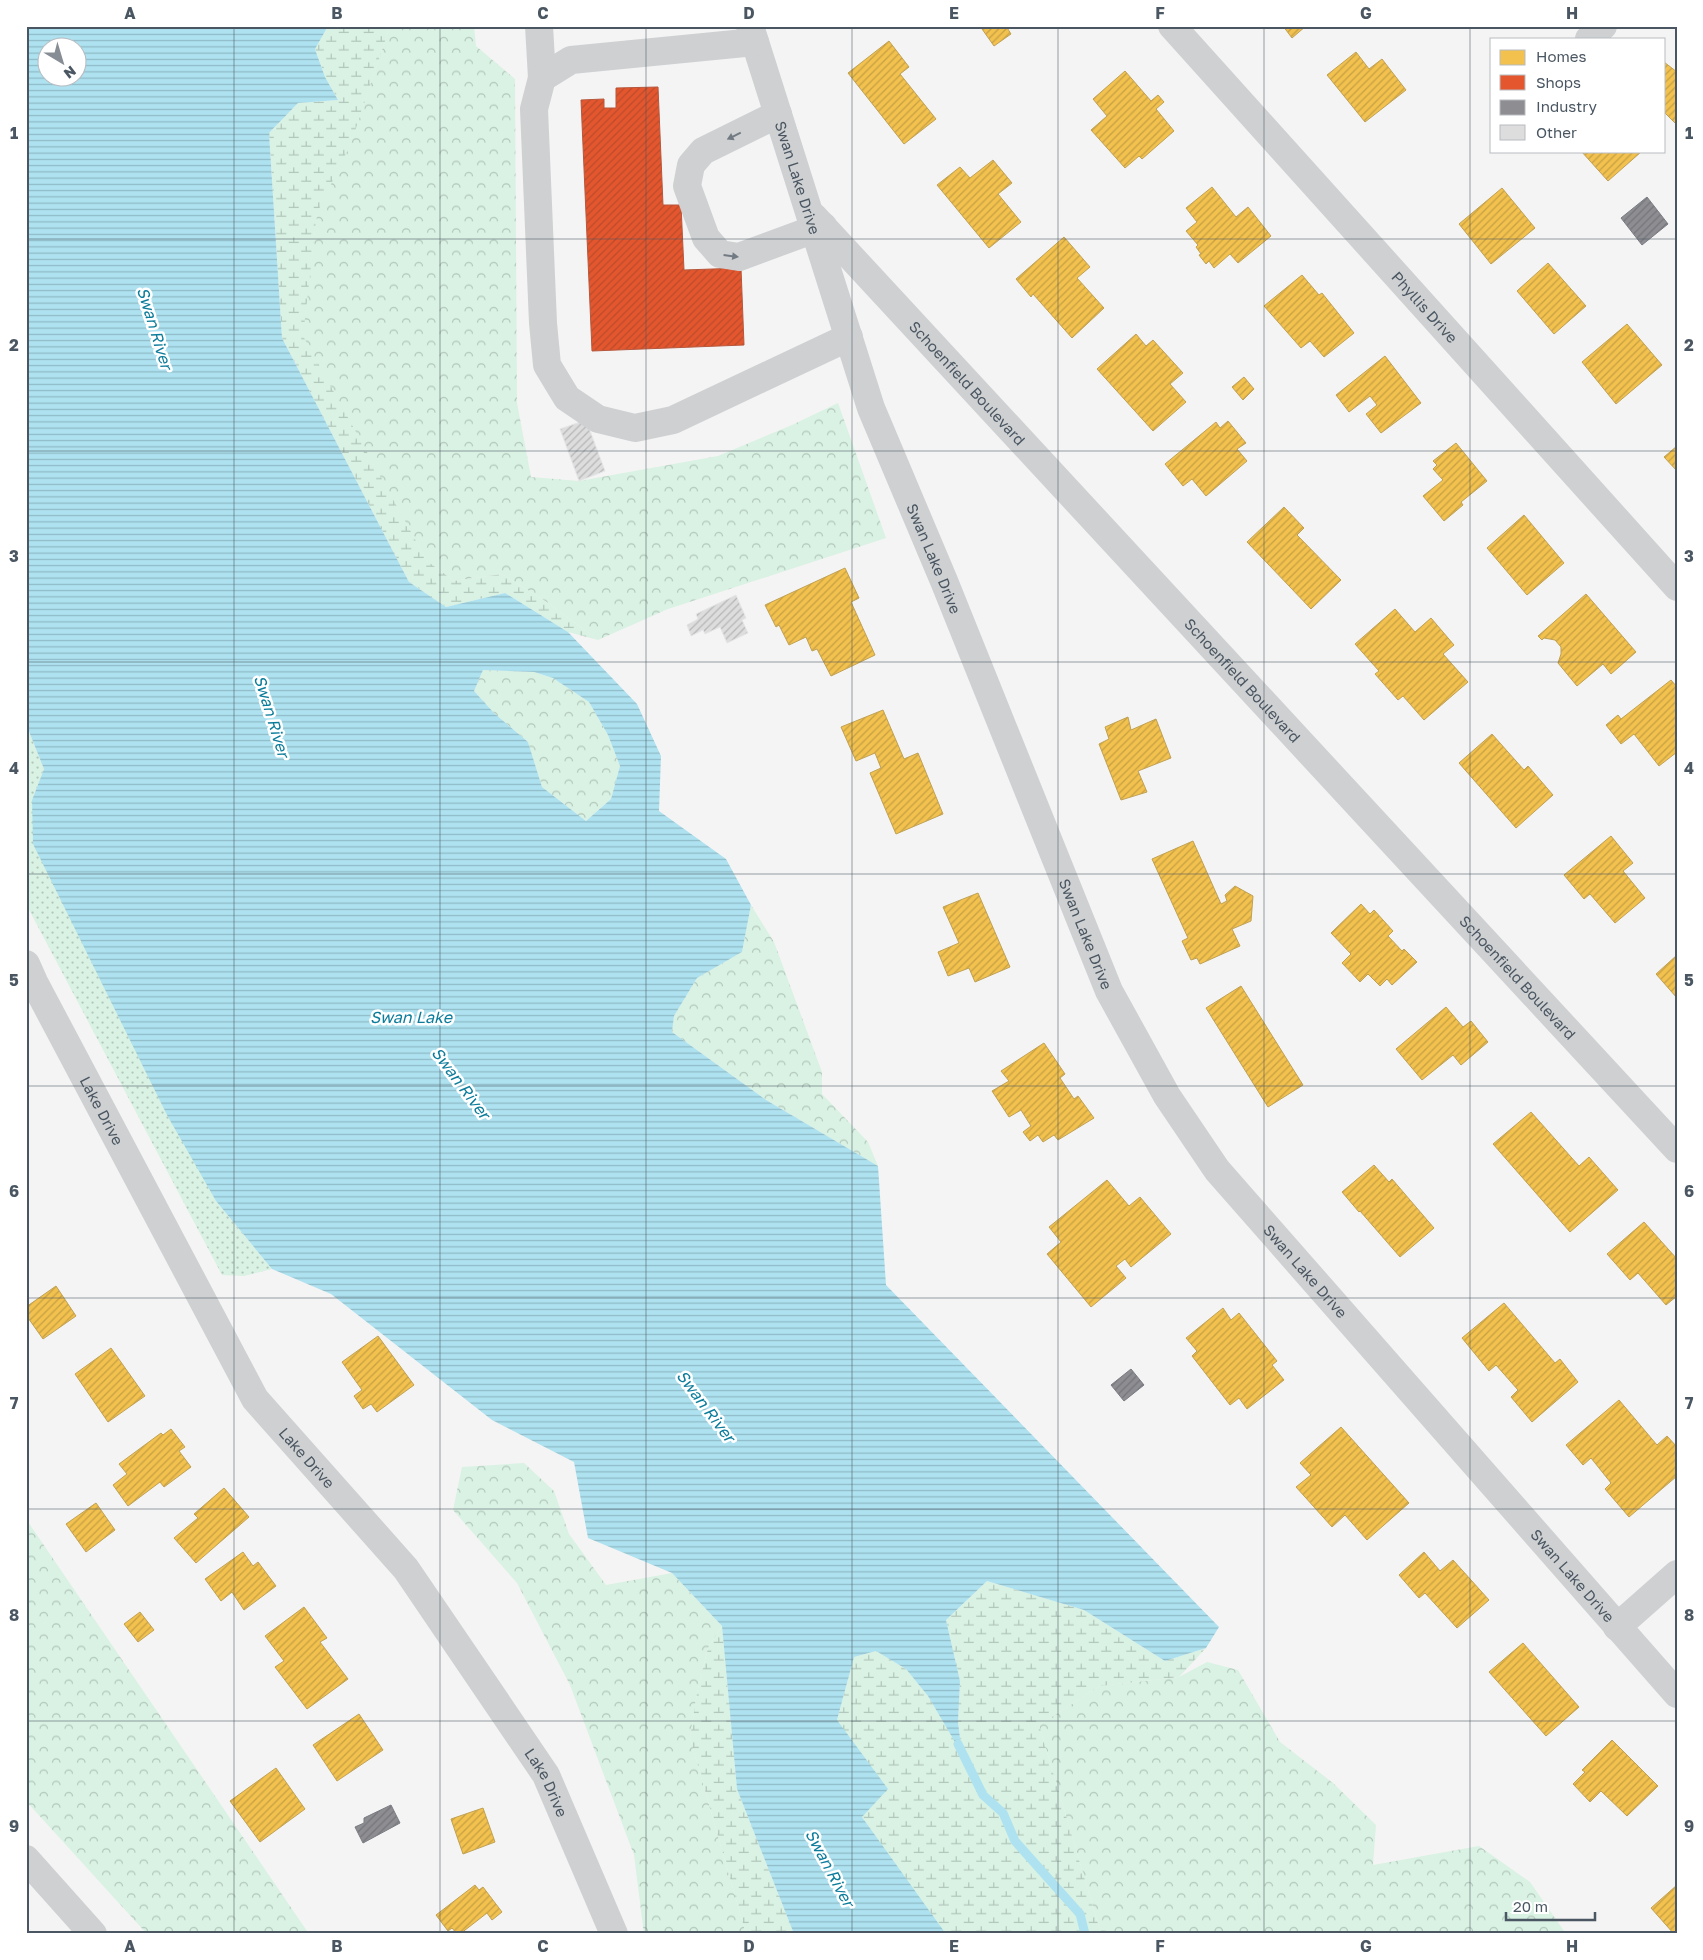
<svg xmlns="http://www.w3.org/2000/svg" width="1703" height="1960" viewBox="0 0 1703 1960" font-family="'Golos Text',sans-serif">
<defs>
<pattern id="grass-dots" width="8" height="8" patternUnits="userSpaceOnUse" patternTransform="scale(1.25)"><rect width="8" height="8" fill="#d9f2e3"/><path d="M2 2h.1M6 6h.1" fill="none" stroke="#b2c7bb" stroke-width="1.8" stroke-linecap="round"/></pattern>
<pattern id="forest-crowns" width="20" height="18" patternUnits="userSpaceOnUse" patternTransform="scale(1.25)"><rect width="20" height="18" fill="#d9f2e3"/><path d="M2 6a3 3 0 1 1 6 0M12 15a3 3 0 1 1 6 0" fill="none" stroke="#b2c7bb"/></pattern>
<pattern id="wetland-marsh" width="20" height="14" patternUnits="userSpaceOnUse" patternTransform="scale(1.25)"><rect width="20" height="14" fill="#d9f2e3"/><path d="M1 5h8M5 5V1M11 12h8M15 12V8" fill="none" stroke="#b2c7bb"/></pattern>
<pattern id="water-rules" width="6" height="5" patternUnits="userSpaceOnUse" patternTransform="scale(1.25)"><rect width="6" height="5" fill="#aee2f0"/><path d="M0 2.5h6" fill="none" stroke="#90bac6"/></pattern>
<pattern id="homes-hatch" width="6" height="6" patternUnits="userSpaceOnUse" patternTransform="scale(1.25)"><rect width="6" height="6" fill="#f2c14e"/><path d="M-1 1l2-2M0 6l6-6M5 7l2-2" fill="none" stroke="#c6a044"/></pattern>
<pattern id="shops-hatch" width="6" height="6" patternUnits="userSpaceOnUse" patternTransform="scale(1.25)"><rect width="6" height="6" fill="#e4572e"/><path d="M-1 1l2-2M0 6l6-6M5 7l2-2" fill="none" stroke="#bb4b2b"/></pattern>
<pattern id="industry-hatch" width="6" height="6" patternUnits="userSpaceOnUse" patternTransform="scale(1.25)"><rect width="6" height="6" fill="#8d8d92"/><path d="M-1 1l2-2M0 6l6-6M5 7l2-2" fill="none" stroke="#75767b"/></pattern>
<pattern id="building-hatch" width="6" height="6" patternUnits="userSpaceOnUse" patternTransform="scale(1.25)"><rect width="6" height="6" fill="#ddddde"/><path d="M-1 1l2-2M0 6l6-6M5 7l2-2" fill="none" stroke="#b5b6b7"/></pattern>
</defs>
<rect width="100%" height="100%" fill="#f4f4f4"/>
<polygon fill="url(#grass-dots)" points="26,724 44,769 32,800 216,1201 272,1269 244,1276 222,1275 26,904"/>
<g fill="url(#forest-crowns)">
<polygon points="390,26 474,26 476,46 515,79 517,403 531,477 579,481 718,456 792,425 838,403 886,538 668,609 598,640 548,603 502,574 454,581 427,561 302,336 317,212 351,142"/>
<polygon points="483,670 534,672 553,678 589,702 608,735 620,766 611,799 586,821 542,787 528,742 494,713 474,691"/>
<polygon points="751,905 774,942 822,1072 822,1094 868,1142 878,1166 766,1100 672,1032 674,1016 697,978 742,952"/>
<polygon points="524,1463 554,1491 569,1534 606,1585 672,1573 722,1626 708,1648 697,1693 690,1738 746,1934 644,1934 634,1855 570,1685 517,1583 453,1510 462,1467"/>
<polygon points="26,1519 309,1934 147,1934 26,1801"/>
<polygon points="1207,1662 1238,1670 1280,1742 1333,1783 1376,1825 1373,1865 1479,1846 1530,1882 1564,1931 1562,1934 1112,1934 1099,1927 1039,1725 1100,1686 1179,1677"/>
</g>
<g fill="url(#wetland-marsh)">
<polygon points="328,26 390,26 351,143 317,213 303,336 427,561 454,581 502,574 548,603 598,640 568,632 505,593 446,607 409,582 282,338 269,133 298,103 338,100 325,77 315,48"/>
<polygon points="987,1581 1084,1610 1165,1661 1206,1648 1179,1677 1100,1686 1039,1725 1099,1927 1112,1934 944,1934 862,1817 837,1720 854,1657 876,1651 906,1669 928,1696 962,1753 958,1722 960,1681 946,1620"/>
<polygon points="722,1626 737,1789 794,1934 746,1934 690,1738 697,1693 708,1648"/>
</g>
<path fill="url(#water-rules)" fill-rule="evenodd" d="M26,26H328L315,49L325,77L338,100L298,103L269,133L282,338L409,582L446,607L505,593L568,632L637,704L661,756L659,811L726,859L751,905L742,952L697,978L674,1016L672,1032L766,1100L878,1166L886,1285L1219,1627L1206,1648L1165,1661L1084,1610L987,1581L946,1620L960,1681L958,1722L962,1754L928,1696L906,1669L876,1651L854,1657L837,1720L888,1789L862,1817L946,1934H794L737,1789L722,1626L672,1573L588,1538L574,1462L492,1420L331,1294L272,1269L216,1201L167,1115L33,844L32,800L44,769L26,724ZM48,48H78V78H48ZM483,670L534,672L553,678L589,702L608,735L620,766L611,799L586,821L542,787L528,742L494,713L474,691Z"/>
<g fill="url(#homes-hatch)" stroke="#c0a154">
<polygon points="985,26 1006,26 1011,34 994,46 982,29"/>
<polygon points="1283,26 1306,26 1292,38"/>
<polygon points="889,41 909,67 900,74 936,119 904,144 848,73"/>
<polygon points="1356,52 1369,69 1382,59 1406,90 1365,122 1327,75"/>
<polygon points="1664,62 1677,72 1677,125 1664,112"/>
<polygon points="1125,71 1151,101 1158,95 1164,102 1156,109 1174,131 1142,159 1139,156 1125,168 1091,130 1107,116 1093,99"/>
<polygon points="1581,151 1641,151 1641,152 1608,181"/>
<polygon points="993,160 1012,183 998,194 1021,222 989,248 937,185 960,167 970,178"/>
<polygon points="1212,187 1236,217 1248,207 1271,236 1238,263 1230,254 1214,268 1209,261 1206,264 1199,255 1201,254 1196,247 1198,245 1186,231 1197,222 1186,208"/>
<polygon points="1502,188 1535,228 1491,264 1459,224"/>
<polygon points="1064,237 1090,267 1077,278 1104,308 1072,338 1033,294 1031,297 1016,279"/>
<polygon points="1548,263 1586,306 1554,334 1517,291"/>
<polygon points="1302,275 1319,295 1322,293 1354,333 1324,357 1310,341 1301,348 1264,306"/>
<polygon points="1627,324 1662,365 1616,404 1582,362"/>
<polygon points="1136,334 1146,346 1153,340 1183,373 1170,384 1186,402 1153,431 1097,369"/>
<polygon points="1385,356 1421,403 1381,433 1366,414 1377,405 1370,396 1349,412 1336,395"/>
<polygon points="1244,377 1254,389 1243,400 1232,387"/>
<polygon points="1228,421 1246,443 1237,449 1247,461 1206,496 1192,479 1183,486 1165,464 1216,422 1220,428"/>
<polygon points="1456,443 1487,481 1461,502 1463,505 1444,521 1423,496 1443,480 1433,469 1437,465 1433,461"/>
<polygon points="1677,446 1677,471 1664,457"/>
<polygon points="1284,507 1304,528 1297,535 1341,580 1311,609 1247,542"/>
<polygon points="1524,515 1564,563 1527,595 1487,548"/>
<polygon points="845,568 859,598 851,602 875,655 831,676 817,649 812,651 806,637 789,645 779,625 776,627 765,605"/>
<polygon points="1586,594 1636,652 1611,674 1603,664 1577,686 1558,663 1561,654 1561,647 1555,640 1544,638 1542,640 1538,636"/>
<polygon points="1395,609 1415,632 1431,618 1454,645 1443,654 1468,682 1424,720 1403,696 1398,700 1375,674 1379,671 1355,644"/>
<polygon points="1671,680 1677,687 1677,752 1659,766 1634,734 1621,744 1606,725 1618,715 1621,719"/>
<polygon points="883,710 904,759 918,753 943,814 896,834 870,773 881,768 875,753 856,761 841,727"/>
<polygon points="1128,717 1131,730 1156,719 1171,758 1138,771 1147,792 1121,800 1099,744 1109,739 1105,727"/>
<polygon points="1492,734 1524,770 1528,766 1553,795 1516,828 1459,763"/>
<polygon points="1611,836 1633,863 1623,871 1645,898 1615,923 1590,894 1584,899 1564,875"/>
<polygon points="1193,841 1221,904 1227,901 1225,895 1235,886 1253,896 1251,921 1232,929 1240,946 1200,964 1197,958 1191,960 1182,941 1188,938 1152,859"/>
<polygon points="978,893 1010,967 975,982 969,968 948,976 938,952 959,943 943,907"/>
<polygon points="1361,904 1370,914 1374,910 1393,931 1388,936 1402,951 1404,949 1417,962 1392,985 1387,979 1380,986 1368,974 1360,982 1342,963 1351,954 1331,933"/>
<polygon points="1677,955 1677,998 1656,974"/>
<polygon points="1241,986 1303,1085 1268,1107 1206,1008"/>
<polygon points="1446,1007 1463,1027 1471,1021 1488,1042 1461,1065 1453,1055 1422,1080 1396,1049"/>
<polygon points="1044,1043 1065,1074 1060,1078 1074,1099 1078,1096 1094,1118 1058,1140 1054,1135 1043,1142 1038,1135 1030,1141 1023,1132 1031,1126 1021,1110 1009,1117 992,1091 1009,1081 1001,1071"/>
<polygon points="1531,1112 1579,1166 1589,1157 1618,1190 1570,1232 1493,1144"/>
<polygon points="1374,1165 1389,1182 1392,1179 1434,1228 1400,1257 1360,1211 1359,1212 1342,1192"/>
<polygon points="1107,1180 1129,1206 1140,1197 1171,1234 1131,1267 1125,1259 1116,1266 1126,1278 1091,1307 1047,1254 1061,1242 1049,1227"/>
<polygon points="1644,1222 1677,1259 1677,1296 1666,1305 1638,1273 1630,1280 1607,1254"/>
<polygon points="56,1286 76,1316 43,1339 26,1315 26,1307"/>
<polygon points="1504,1303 1555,1363 1560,1359 1578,1382 1532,1422 1511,1397 1518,1390 1496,1365 1489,1371 1462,1338"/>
<polygon points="1223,1308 1231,1320 1239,1313 1277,1361 1272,1365 1284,1380 1247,1409 1239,1398 1230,1405 1192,1356 1197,1351 1186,1338"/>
<polygon points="378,1336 414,1385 377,1412 371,1404 363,1409 354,1396 362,1390 342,1362"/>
<polygon points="111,1348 145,1396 108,1422 75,1374"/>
<polygon points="1619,1400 1657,1445 1667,1436 1677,1447 1677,1476 1629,1517 1605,1489 1611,1483 1591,1458 1583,1465 1566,1445"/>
<polygon points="1341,1427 1409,1503 1367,1540 1345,1515 1332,1527 1296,1487 1311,1475 1300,1463"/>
<polygon points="171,1429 185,1447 179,1451 191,1467 164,1487 160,1482 128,1506 113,1485 127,1474 119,1464 161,1433 163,1435"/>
<polygon points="224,1488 249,1517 196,1563 174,1538 198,1518 194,1514"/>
<polygon points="96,1503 115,1530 86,1552 66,1524"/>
<polygon points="243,1552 253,1566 258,1562 276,1586 244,1610 232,1592 221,1601 205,1579"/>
<polygon points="1424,1552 1440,1571 1453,1560 1489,1600 1457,1628 1425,1593 1419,1598 1399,1575"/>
<polygon points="304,1607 327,1638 320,1642 348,1679 307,1709 275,1667 284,1661 265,1636"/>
<polygon points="140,1612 154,1630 138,1642 124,1624"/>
<polygon points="1523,1643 1579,1707 1546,1736 1489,1672"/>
<polygon points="359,1714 383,1750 337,1781 313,1745"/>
<polygon points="1612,1740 1658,1786 1627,1816 1601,1791 1590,1802 1573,1784 1585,1772 1582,1770"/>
<polygon points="276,1768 305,1809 260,1842 230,1801"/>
<polygon points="483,1808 495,1842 463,1854 451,1819"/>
<polygon points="475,1885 479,1890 483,1887 502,1912 492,1920 487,1913 460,1934 457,1934 452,1928 448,1931 436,1915"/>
<polygon points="1677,1885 1677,1934 1674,1934 1651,1908"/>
</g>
<polygon fill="url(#shops-hatch)" stroke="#b6573d" points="658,87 663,205 681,205 684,270 741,268 744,345 592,351 581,100 604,99 604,108 616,108 616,88"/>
<g fill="url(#industry-hatch)" stroke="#797c83">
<polygon points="1647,197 1668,224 1642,245 1621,218"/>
<polygon points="1131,1369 1144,1385 1124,1401 1111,1385"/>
<polygon points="391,1805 400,1823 363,1843 355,1827 364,1823 364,1818"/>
</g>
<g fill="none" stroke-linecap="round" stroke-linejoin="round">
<polyline stroke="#aee2f0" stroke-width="9" points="958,1744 983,1795 1003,1813 1015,1841 1080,1914 1085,1934"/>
</g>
<g fill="url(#building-hatch)" stroke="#e5e6e7">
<polygon points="586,420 605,471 579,481 560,429"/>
<polygon points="736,595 746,618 742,620 748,633 727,643 720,627 705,634 703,630 691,636 687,625 698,619 696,614"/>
</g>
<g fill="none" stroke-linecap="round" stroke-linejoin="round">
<g stroke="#ced0d2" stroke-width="28">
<polyline points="539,26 542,78"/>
<path id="s1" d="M750,26L871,408L944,581L1109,991L1167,1096L1217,1170L1677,1694"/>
<path id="s2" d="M1172,26L1677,587"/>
<polyline points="1589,39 1603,26"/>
<polyline points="755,42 571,60 542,78 534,109 543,323 547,365 567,398 598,419 635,428 673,420 849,337"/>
<polyline points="778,114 703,151 691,165 687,186 706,238 720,254 739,257 823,226"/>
<path id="s3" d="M814,217L1677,1149"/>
<path id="s4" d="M26,964L34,982L255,1399L406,1569L546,1775L614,1934"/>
<polyline points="1617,1627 1677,1574"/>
<polyline points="26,1859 93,1934"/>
</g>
</g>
<defs><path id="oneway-solid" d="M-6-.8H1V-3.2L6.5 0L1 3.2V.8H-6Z" transform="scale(1.25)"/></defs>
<g fill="#727b83">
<use href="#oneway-solid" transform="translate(734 136) rotate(154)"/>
<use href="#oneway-solid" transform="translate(731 256) rotate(7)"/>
</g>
<path fill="none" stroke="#4a5661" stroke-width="1" stroke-opacity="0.55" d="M234,26V1934M440,26V1934M646,26V1934M852,26V1934M1058,26V1934M1264,26V1934M1470,26V1934M26,239H1677M26,451H1677M26,662H1677M26,874H1677M26,1086H1677M26,1298H1677M26,1509H1677M26,1721H1677"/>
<g text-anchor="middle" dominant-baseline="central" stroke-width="5" stroke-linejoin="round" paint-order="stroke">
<g font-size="15" fill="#4a5661" stroke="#fff">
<text stroke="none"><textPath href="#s1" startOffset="159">Swan Lake Drive</textPath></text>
<text stroke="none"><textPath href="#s2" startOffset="378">Phyllis Drive</textPath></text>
<text stroke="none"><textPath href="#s3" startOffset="226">Schoenfield Boulevard</textPath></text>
<text stroke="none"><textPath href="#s1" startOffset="564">Swan Lake Drive</textPath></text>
<text stroke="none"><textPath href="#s3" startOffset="631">Schoenfield Boulevard</textPath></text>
<text stroke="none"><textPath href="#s1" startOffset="969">Swan Lake Drive</textPath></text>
<text stroke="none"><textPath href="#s3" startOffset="1036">Schoenfield Boulevard</textPath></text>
<text stroke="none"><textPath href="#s4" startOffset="165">Lake Drive</textPath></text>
<text stroke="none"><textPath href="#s1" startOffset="1374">Swan Lake Drive</textPath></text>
<text stroke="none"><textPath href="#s4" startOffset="570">Lake Drive</textPath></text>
<text stroke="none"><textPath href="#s1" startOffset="1779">Swan Lake Drive</textPath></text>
<text stroke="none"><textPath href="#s4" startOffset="975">Lake Drive</textPath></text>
</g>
<g font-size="16" font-style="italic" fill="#0c7c9b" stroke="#fff">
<text transform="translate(155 328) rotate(73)">Swan River</text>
<text transform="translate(272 716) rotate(73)">Swan River</text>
<text x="411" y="1017">Swan Lake</text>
<text transform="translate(461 1083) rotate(53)">Swan River</text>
<text transform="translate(706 1406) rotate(53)">Swan River</text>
<text transform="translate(830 1868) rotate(62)">Swan River</text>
</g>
</g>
<rect width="1703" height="1960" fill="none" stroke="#ffffff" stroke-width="55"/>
<rect x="1490" y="38" width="175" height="115" fill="#ffffff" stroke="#b7bbc0"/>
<rect x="1500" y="50" width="25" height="15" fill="#f2c14e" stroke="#b7bbc0"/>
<text x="1536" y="62" font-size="15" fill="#4a5661">Homes</text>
<rect x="1500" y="75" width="25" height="15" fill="#e4572e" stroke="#b7bbc0"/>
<text x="1536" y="88" font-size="15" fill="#4a5661">Shops</text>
<rect x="1500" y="100" width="25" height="15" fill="#8d8d92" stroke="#b7bbc0"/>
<text x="1536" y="112" font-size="15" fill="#4a5661">Industry</text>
<rect x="1500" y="125" width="25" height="15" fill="#ddddde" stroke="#b7bbc0"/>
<text x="1536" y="138" font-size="15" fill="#4a5661">Other</text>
<g transform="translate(62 62) rotate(142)"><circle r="24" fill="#ffffff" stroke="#b7bbc0"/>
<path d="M0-4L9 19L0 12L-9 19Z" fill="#868d94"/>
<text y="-8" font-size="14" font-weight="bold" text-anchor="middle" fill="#4a5661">N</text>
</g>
<path d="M1506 1912v8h89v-8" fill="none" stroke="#4a5661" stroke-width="2.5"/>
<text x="1513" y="1912" font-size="15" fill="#4a5661" stroke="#ffffff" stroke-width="4" paint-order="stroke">20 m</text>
<rect x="28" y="28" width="1648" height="1904" fill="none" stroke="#4a5661" stroke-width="2"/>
<g font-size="16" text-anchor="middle" font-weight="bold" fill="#4a5661">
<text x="130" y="19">A</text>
<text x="337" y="19">B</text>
<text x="543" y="19">C</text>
<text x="749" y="19">D</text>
<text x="954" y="19">E</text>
<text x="1160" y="19">F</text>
<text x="1366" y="19">G</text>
<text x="1572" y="19">H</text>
<text x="14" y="139">1</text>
<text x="1689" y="139">1</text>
<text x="14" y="351">2</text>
<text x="1689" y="351">2</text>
<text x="14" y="562">3</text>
<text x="1689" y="562">3</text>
<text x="14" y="774">4</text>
<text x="1689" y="774">4</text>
<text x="14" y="986">5</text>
<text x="1689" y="986">5</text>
<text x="14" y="1197">6</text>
<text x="1689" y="1197">6</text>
<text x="14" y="1409">7</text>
<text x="1689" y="1409">7</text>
<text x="14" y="1621">8</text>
<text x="1689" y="1621">8</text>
<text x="14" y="1832">9</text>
<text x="1689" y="1832">9</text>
<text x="130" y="1952">A</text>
<text x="337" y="1952">B</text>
<text x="543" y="1952">C</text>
<text x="749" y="1952">D</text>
<text x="954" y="1952">E</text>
<text x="1160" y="1952">F</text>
<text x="1366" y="1952">G</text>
<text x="1572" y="1952">H</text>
</g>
</svg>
